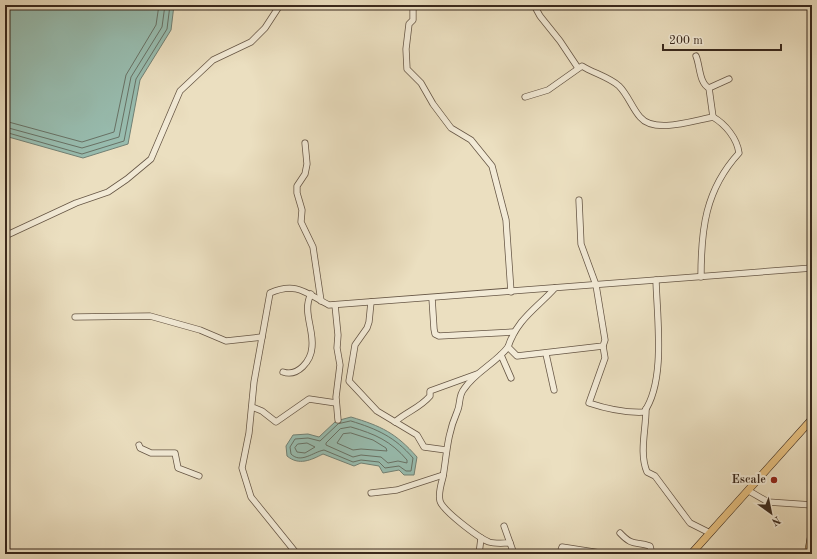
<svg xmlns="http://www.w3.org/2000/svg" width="817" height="559" viewBox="0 0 817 559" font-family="'Old Standard TT',serif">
<rect width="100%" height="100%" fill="#ebdfc0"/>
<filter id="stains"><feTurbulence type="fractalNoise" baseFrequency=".005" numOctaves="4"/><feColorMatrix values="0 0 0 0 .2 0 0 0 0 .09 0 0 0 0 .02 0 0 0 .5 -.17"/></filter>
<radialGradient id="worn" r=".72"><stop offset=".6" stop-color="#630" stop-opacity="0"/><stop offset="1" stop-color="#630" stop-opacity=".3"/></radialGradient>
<g fill="#98bdb0" stroke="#728175">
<polygon points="5,5 174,5 171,30 140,80 128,144 83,158 5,136"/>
<path d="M351,417C381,426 396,433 417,457L414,475H404L399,470L383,473L379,466L361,463L354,466L323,454C311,460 299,466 287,456L286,446L293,435L308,434L319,437L336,421Z"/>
</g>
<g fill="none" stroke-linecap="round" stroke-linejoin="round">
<g stroke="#687266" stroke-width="1">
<polyline points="5,121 82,142 114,132 126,75 156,25 159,5"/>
<polyline points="5,127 82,148 119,137 131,77 162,27 165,5"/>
<polyline points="5,132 82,154 124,141 136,79 167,29 170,5"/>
<path d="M351,421C377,429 395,437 413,458L411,471H406L399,466L385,468L379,462L361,460L353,462L324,450C313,452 301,464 291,454L290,447L295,439L308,438L320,441L338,424Z"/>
<path d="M351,427C375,434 391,441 407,460V463L398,461L388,463L381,457L361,455L353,457L326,445V443L340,429Z"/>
<polygon points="351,433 373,440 386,448 387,451 361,449 353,450 337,443 343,434"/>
<polygon points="298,444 307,443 315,447 305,453 297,452 295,448"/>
</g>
<g stroke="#665645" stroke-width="7">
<g id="minor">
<polyline points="413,5 413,20 409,24 406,49 407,69 421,83 433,104 451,128 471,140 492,166 506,220 511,292"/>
<polyline points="534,5 540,16 560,41 578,68"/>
<path d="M696,56C700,65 699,83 709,88"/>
<path d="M525,97L548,90L582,66C593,73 609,77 619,86C628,95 632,108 640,117C654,134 692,121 713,117C725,124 737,138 739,153C705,190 701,230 701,277"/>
<polyline points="713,117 709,88 729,79"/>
<polyline points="305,143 307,164 305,174 297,186 297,193 302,210 301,222 313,247 321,301"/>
<polyline points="5,236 76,203 108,192 127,179 151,159 180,91 213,60 251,42 265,28 280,5"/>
<path d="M555,288C537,308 517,319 508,347L517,356L603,346L605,340L596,285L581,244L579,200"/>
<polyline points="432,298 434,329 435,334 439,336 514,332"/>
<polyline points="371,302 369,322 367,328 355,345 349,381 377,411 417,435 424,447 446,450"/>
<polyline points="335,305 338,335 337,348 340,365 336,397 338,420"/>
<polyline points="75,317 150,316 200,330 226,341 262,337"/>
<path d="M603,346L605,358L589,403C607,409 624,413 644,412C666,381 657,318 656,280"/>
<path d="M508,347C496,363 475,372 464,389C458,396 461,404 457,412C447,435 447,453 443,477C441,484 438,494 440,501C443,511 479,538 489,542C495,544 503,543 510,543"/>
<polyline points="546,354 554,390"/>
<polyline points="501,355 511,378"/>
<path d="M283,372C298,377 311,361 312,347C314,329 302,311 311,294"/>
<polyline points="252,407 262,411 276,422 309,399 336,403"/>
<path d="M646,409C646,430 639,453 647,472L655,476L690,523L710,533"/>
<path d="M395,422C406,412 420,408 430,396V391L477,374"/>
<polyline points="139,445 140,448 151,453 175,453 178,468 199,476"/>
<polyline points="749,491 768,502 812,505"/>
<polyline points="371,493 397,490 443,475"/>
<polyline points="504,526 514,554"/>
<path d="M620,533C633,547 635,541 650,546L652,554"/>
<path d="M297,554L251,497L242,468L249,433L254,382L270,293C297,281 307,294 329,305L812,268"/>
<polyline points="479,554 481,538"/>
<polyline points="562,554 561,550 562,547 607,554"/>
</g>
</g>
<g stroke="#39281c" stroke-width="8">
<g id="major">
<polyline points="691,554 812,419"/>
<polyline points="808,554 812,532"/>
</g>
</g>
<use href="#minor" stroke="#f2ead6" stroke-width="5.5"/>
<use href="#major" stroke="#e6c080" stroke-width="7"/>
</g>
<circle fill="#8f2418" stroke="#f2ead6" stroke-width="1.5" cx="774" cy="480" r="4"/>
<g text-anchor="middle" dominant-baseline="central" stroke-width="4" stroke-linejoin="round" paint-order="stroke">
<g font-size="12" font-weight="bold" fill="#39281c" stroke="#f2ead6" text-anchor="end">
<text x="766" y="480">Escale</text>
</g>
</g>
<rect width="817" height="559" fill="none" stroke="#ebdfc0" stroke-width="20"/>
<rect x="6" y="6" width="805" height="547" fill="none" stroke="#39281c" stroke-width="2"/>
<rect x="10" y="10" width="797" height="539" fill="none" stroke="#39281c"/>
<g transform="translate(771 513) rotate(147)" stroke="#f2ead6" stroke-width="3" paint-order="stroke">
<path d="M0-3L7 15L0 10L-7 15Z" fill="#39281c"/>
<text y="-6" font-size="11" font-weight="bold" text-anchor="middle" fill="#39281c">N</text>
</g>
<path d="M663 44v6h118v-6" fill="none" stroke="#39281c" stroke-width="2"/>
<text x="669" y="44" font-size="12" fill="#39281c" stroke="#f2ead6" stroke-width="3" paint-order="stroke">200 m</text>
<rect width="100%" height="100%" filter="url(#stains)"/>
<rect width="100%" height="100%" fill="url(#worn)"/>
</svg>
